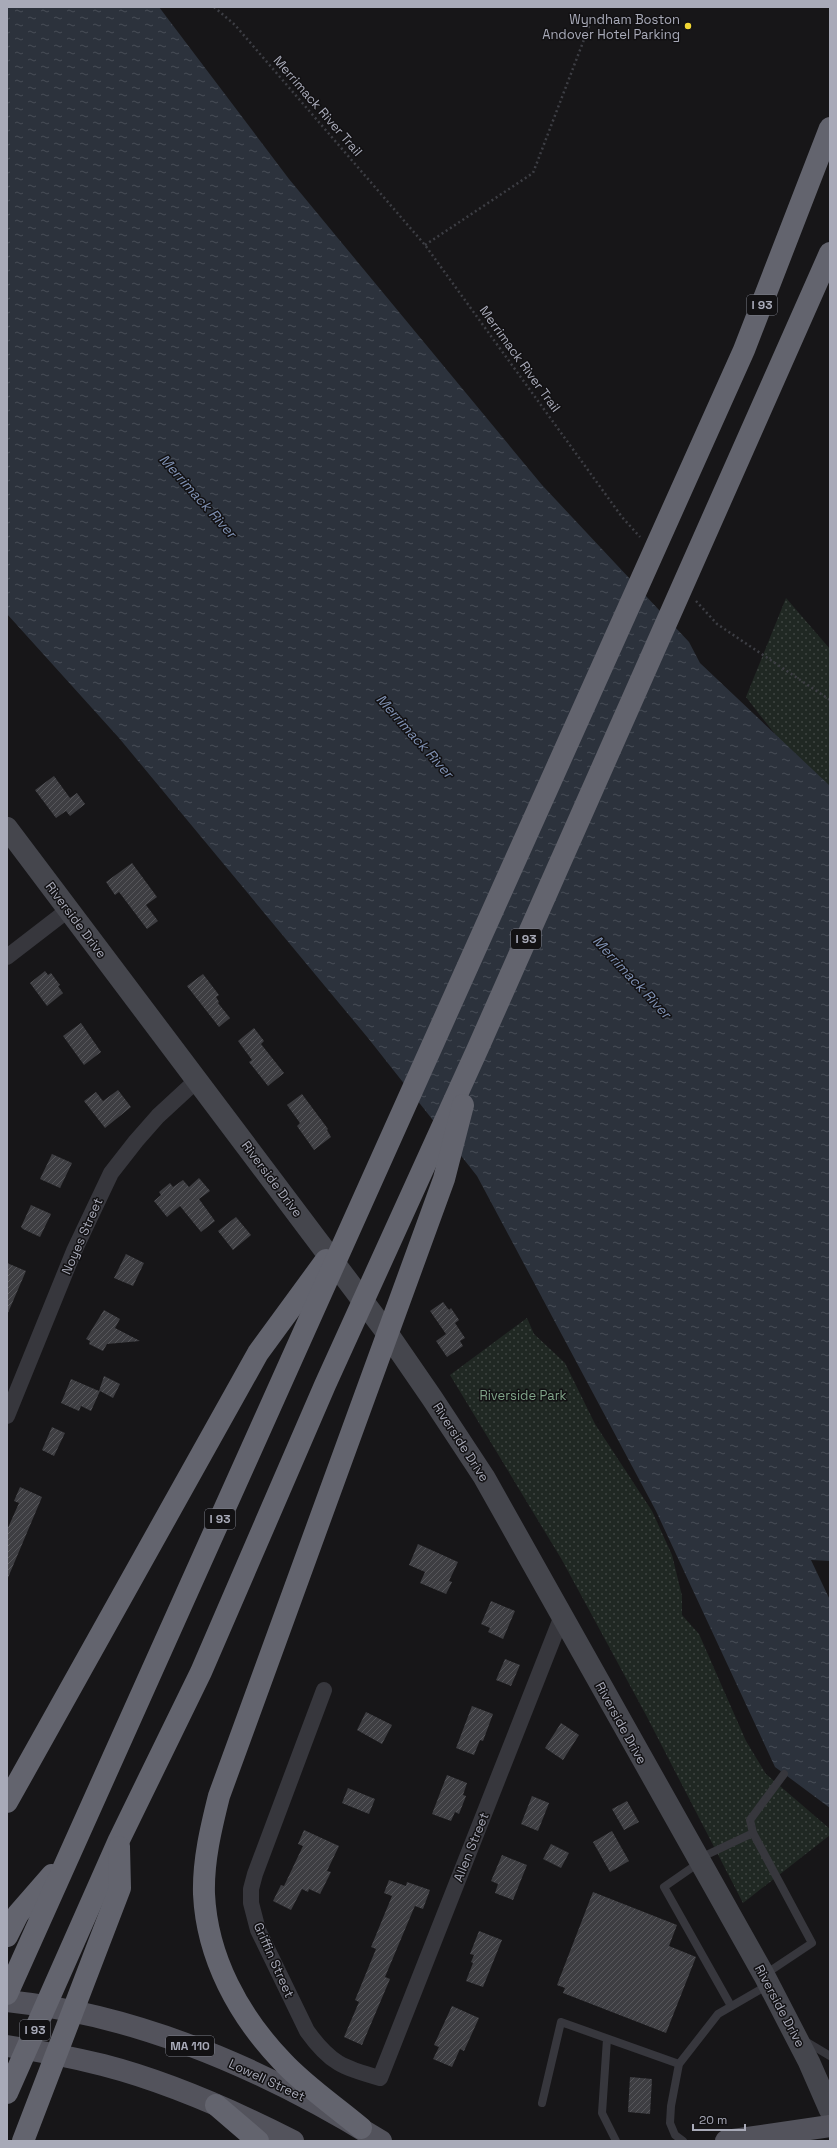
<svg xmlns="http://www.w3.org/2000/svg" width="837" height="2148" viewBox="0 0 837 2148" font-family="'Space Grotesk',sans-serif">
<defs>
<pattern id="park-dots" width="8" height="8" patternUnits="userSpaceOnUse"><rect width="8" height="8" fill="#202823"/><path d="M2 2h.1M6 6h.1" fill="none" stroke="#3e4441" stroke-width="1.8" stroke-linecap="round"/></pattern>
<pattern id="water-ripples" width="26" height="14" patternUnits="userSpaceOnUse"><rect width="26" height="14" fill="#2c323c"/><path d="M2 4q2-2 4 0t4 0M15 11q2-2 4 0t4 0" fill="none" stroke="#484d56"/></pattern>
<pattern id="building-hatch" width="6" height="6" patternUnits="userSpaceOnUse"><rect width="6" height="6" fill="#3e3e42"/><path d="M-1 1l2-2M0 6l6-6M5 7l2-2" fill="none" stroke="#57575b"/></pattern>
</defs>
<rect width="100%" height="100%" fill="#171618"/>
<g fill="url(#park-dots)">
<polygon points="786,598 830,649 830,805 746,697"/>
<polygon points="527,1318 534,1334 565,1363 595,1424 652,1511 672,1555 682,1596 682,1615 699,1634 746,1741 766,1774 830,1829 830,1835 743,1903 646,1715 562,1560 450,1375"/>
</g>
<polygon fill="url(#water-ripples)" points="7,7 159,7 289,179 542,485 689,642 700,663 830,786 830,1561 811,1560 830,1600 830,1808 775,1767 656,1511 477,1176 368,1038 119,738 7,614"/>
<g fill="url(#building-hatch)">
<polygon points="54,776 70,798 77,793 85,804 70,816 66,811 56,818 35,790"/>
<polygon points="132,863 157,897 146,905 158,921 147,929 119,892 115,895 106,882"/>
<polygon points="45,971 48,975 51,973 60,985 58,986 63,993 47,1006 30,983"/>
<polygon points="203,974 219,995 216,997 219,1002 218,1003 230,1018 219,1027 187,986"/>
<polygon points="81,1023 101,1052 84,1065 63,1036"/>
<polygon points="254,1028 264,1041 261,1044 284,1073 268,1086 249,1062 252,1060 238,1041"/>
<polygon points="118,1090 131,1107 105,1128 84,1101 96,1092 103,1101"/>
<polygon points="302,1094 328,1129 327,1130 331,1137 314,1150 297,1126 300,1123 287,1105"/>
<polygon points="52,1154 72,1163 60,1188 40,1179"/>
<polygon points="199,1178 210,1191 199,1199 215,1221 201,1232 180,1206 167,1217 154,1201 161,1195 159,1192 170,1183 173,1187 183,1180 189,1187"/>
<polygon points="31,1205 51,1214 40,1237 23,1229 21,1227"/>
<polygon points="236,1217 251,1235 233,1250 218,1231"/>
<polygon points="126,1254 144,1263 133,1286 114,1278"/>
<polygon points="7,1263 26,1271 7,1315"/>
<polygon points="443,1302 449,1310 451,1308 459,1320 455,1323 465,1338 460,1341 463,1346 447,1357 436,1341 446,1334 430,1311"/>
<polygon points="104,1310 120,1319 115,1328 140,1341 107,1344 103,1351 89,1344 90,1341 86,1339"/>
<polygon points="104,1376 120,1384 113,1398 100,1391 91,1411 81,1406 79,1411 61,1403 71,1379 99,1391"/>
<polygon points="52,1427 65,1433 54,1456 42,1450"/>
<polygon points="20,1487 42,1497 7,1580 7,1530 19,1503 14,1501"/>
<polygon points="418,1544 458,1562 449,1581 452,1582 446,1594 420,1583 425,1572 409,1565"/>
<polygon points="491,1601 515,1611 503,1639 488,1632 490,1628 481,1624"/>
<polygon points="505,1659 520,1665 511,1686 496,1680"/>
<polygon points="472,1706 493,1714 483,1741 480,1740 474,1755 456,1748"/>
<polygon points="366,1712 392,1725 382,1744 357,1730"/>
<polygon points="561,1723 579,1735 563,1760 545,1748"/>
<polygon points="447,1775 467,1783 463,1795 466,1796 459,1814 455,1812 451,1821 432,1814"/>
<polygon points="348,1788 375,1799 369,1814 342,1803"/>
<polygon points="532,1796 549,1803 538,1831 521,1824"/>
<polygon points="627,1801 639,1822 624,1830 612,1809"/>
<polygon points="304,1830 339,1846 327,1871 331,1872 320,1894 309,1889 308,1892 302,1889 291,1910 273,1901 281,1885 284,1886 303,1846 298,1844"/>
<polygon points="612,1831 629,1861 610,1872 593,1842"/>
<polygon points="551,1844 569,1853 561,1868 543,1859"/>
<polygon points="502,1855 527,1865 513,1900 495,1893 498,1884 491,1881"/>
<polygon points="389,1880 406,1886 407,1882 430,1890 423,1909 415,1906 414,1908 385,1977 390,1979 362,2045 344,2037 359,2002 355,2000 376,1949 371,1947 392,1896 384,1893"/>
<polygon points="593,1892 677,1925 669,1946 696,1957 666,2033 563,1993 565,1988 557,1985"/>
<polygon points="479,1931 502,1940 483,1987 466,1981 473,1963 471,1962 474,1955 470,1954"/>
<polygon points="452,2006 479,2018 464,2051 460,2049 452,2067 433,2059 439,2047 434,2045"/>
<polygon points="630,2077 652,2079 650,2114 628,2112"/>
</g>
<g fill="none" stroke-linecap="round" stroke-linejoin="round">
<g stroke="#3d3e44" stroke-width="2.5" stroke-dasharray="2 3" stroke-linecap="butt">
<polyline points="214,7 235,25 425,245 622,517 640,537"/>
<polyline points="425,245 533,173 593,16"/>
<polyline points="696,601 717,624 830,700"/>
</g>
<g stroke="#37373d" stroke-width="8">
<polyline points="700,1858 753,1833"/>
<polyline points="700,1862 664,1887 731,2006"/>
<polyline points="764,1975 812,1943 753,1833 750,1820 784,1774"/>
<polyline points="607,2039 602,2113 616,2141"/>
<polyline points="805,2041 830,2056"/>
<polyline points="542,2103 561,2022 679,2064"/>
<polyline points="683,2141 675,2135 670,2123 671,2106 679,2064 718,2014 768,1985"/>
</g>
<g stroke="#37373d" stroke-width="16">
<polyline points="7,957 68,910"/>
<polyline points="7,1416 74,1251 111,1173 136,1141 158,1116 197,1080"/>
<path d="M324,1690L255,1874L251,1889V1903L258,1930L307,2031C330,2063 343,2068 380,2078L562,1616"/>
</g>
<polyline stroke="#45464d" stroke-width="22" points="7,828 390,1337 432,1398 484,1477 764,1975 809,2062 830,2110"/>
<g stroke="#53535c" stroke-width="22">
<path d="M7,2001C141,2015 268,2071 381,2141"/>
<path d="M7,2046C39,2051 71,2057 103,2065C169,2082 232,2110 293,2141"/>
<polyline points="726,2141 830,2126"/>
</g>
<g stroke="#63646e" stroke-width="22">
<polyline points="7,1802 258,1353 326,1260"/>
<polyline points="7,1936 18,1914 52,1875"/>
<polyline points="7,1994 744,350 830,128"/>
<polyline points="7,2093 119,1840 201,1672 325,1385 478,1048 830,253"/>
<polyline points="216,2105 258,2141"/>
<path d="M361,2128C335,2106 305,2086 282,2061C239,2016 207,1958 204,1894C203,1861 211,1828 219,1796L444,1179L463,1105"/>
<polyline points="23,2141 120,1888 119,1847"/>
</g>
</g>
<circle fill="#f2d734" stroke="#121113" stroke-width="1.5" cx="688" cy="26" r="4"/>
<g text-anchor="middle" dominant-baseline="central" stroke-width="3" stroke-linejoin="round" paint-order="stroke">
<g fill="#121113" stroke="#7b7c86" stroke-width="1">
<rect x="747" y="295" width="30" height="20" rx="3"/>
<rect x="511" y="929" width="30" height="20" rx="3"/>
<rect x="205" y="1509" width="30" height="20" rx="3"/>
<rect x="20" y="2020" width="30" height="20" rx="3"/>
<rect x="166" y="2036" width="48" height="20" rx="3"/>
</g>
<g font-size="12" font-weight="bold" fill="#a8aab8">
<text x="762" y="305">I 93</text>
<text x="526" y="939">I 93</text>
<text x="220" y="1519">I 93</text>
<text x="35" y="2030">I 93</text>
<text x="190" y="2046">MA 110</text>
</g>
<g font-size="13" fill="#a8aab8" stroke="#121113" text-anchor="end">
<text x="680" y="19">Wyndham Boston<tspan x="680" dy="15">Andover Hotel Parking</tspan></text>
</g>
<g font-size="13" fill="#a8aab8" stroke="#121113">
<text transform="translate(318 106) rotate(49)">Merrimack River Trail</text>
<text transform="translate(520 359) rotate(54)">Merrimack River Trail</text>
<text transform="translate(76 920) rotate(53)">Riverside Drive</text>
<text transform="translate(272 1179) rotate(53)">Riverside Drive</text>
<text transform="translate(82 1236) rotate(-66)">Noyes Street</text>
<text transform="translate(461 1442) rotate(57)">Riverside Drive</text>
<text transform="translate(621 1723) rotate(61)">Riverside Drive</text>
<text transform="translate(471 1847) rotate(-68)">Allen Street</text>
<text transform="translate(274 1960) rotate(66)">Griffin Street</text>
<text transform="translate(780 2006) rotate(62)">Riverside Drive</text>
<text transform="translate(267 2080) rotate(25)">Lowell Street</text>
</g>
<g font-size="13" fill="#7fa388" stroke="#121113">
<text x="523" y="1395">Riverside Park</text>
</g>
<g font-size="14" font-style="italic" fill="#7f91b3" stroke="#121113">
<text transform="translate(198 496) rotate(48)">Merrimack River</text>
<text transform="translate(415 736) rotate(48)">Merrimack River</text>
<text transform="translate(632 977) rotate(47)">Merrimack River</text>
</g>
</g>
<rect width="837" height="2148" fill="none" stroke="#a8aab8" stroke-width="16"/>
<path d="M693 2124v6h52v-6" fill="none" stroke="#a8aab8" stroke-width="2"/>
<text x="699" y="2124" font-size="12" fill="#a8aab8" stroke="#121113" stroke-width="3" paint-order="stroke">20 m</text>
</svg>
